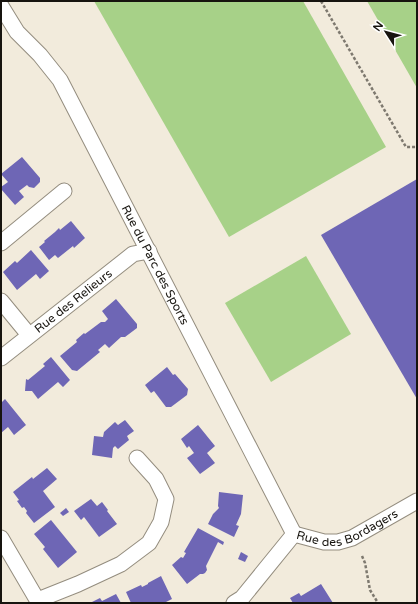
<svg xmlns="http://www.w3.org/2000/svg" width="418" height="604" viewBox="0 0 418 604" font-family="'Varela Round',sans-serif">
<rect width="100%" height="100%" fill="#f2ebdc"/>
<g fill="#a7d188">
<polygon points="94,1 303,1 386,147 229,237"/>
<polygon points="367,1 417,1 417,88"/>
<polygon points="306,256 351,334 271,382 225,303"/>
</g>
<g fill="#6e66b5">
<polygon points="22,157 40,178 40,182 34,188 29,187 27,185 19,191 24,197 15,205 1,189 1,187 8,182 1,174"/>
<polygon points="417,179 417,399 321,235"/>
<polygon points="71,221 85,238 74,248 73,246 58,258 55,255 49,260 39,247 45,242 44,241 55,232 59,228 60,230"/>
<polygon points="31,250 49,271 40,279 36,274 17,290 3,272 15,261 17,263"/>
<polygon points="116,299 137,324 137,328 125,337 121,337 109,348 105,344 98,350 100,352 77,371 72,370 60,356 77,342 76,340 84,333 85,334 101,322 105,322 108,319 102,311"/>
<polygon points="51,357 70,380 63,387 58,382 38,399 32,391 25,391 26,379 28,380 45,366 43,364"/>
<polygon points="167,367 173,375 175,374 188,389 187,395 171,407 166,407 154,391 151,393 145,385"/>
<polygon points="5,399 26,425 14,435 8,427 1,433 1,403"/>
<polygon points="125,420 134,431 127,436 129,440 118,449 115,446 113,448 112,458 92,455 94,436 103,437 104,432 115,422 118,425"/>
<polygon points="198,425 215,446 207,453 215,463 200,474 187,458 194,453 189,446 187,448 181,439"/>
<polygon points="47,468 57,479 43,491 55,507 34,523 26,513 27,511 24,507 22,508 17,501 19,500 13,492 32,477 33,479"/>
<polygon points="219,492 243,495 241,514 236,525 239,526 234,537 208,524 213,514 219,508 218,506"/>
<polygon points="91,499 97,506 102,502 108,510 107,511 117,524 99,537 84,517 81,520 74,511"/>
<polygon points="66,508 69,512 63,516 60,513"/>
<polygon points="51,520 77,552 58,568 43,549 45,547 34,534"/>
<polygon points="198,528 224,542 223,545 218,542 206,566 207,570 205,573 203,574 200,574 187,584 172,565 181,557 183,558 186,553 184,552"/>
<polygon points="241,552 248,556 245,562 238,559"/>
<polygon points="161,576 172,599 164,603 131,603 126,592 141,585 142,587 148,584 148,583"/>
<polygon points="321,584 333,603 293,603 290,598 299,593 301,596"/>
<polygon points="116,594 121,603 92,603 92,602 100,598 102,601"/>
</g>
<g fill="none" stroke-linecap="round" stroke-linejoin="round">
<g stroke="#948d7f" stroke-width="17">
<g id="street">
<path id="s1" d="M1,6L17,32L40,55L60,80L294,534"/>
<polyline points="1,243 64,191"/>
<polyline points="1,301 29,335"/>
<path id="s2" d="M1,358L133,254L149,251"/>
<path id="s3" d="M294,534L324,542H338L352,538L417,501"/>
<polyline points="1,538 39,603"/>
<polyline points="38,600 78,584 121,564 149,543 161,522 166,499 156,479 137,458"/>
<polyline points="234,603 242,598 294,534"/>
</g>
</g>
<g stroke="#7e796f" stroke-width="2.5" stroke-dasharray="3 2" stroke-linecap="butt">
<polyline points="321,1 406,147 417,147"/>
<polyline points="362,556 365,563 370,590 378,603"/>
</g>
<use href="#street" stroke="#fff" stroke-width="15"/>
</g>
<g text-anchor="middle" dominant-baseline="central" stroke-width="4" stroke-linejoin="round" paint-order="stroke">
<g font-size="12" fill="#17140f" stroke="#fff">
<text stroke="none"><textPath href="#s1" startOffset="303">Rue du Parc des Sports</textPath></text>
<text stroke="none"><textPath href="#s2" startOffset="92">Rue des Relieurs</textPath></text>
<text stroke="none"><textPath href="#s3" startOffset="57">Rue des Bordagers</textPath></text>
</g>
</g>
<rect width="418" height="604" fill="none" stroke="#17140f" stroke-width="4"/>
<g transform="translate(386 32) rotate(306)" stroke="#ffffff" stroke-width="3" paint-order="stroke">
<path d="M0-3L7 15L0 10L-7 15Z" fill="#17140f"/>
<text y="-6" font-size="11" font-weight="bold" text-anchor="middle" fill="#17140f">N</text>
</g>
</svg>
